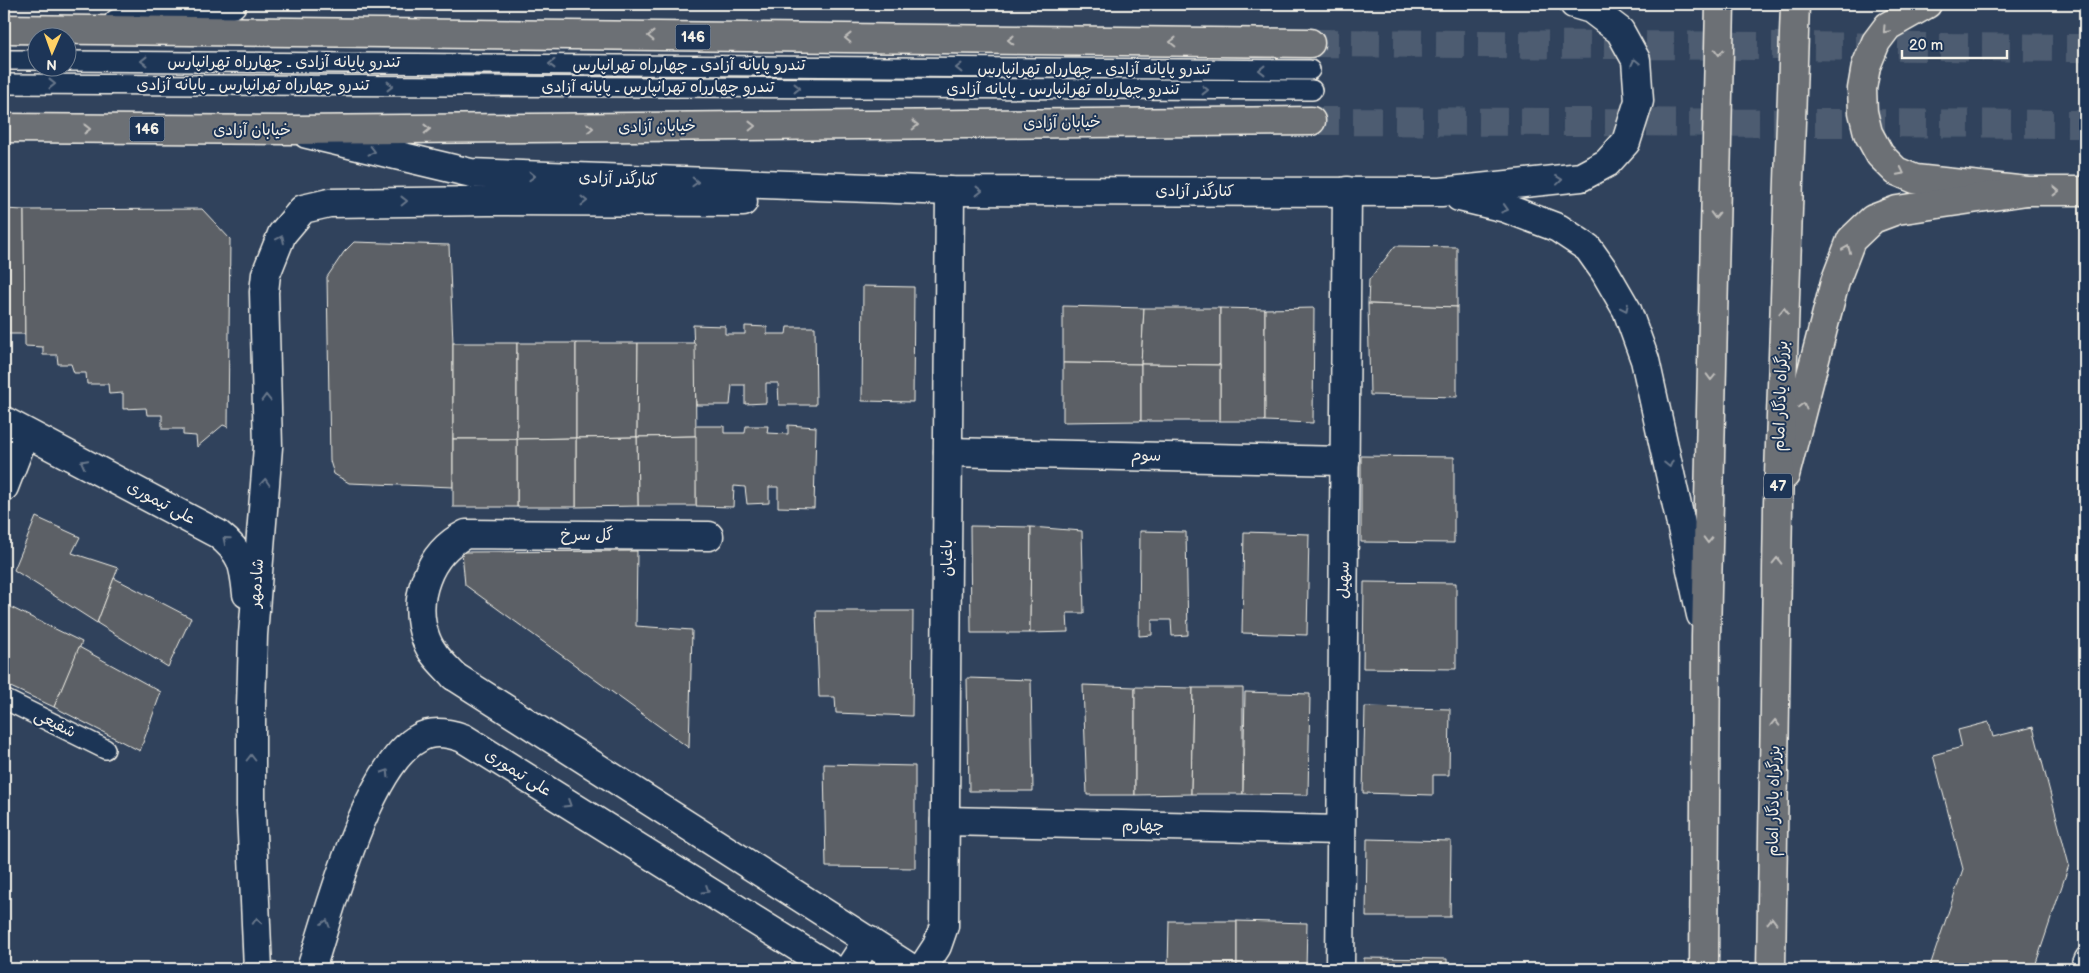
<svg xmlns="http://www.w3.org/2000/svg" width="2089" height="973" viewBox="0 0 2089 973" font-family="'Balsamiq Sans','Playpen Sans Arabic',sans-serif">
<rect width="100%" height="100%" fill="#30425c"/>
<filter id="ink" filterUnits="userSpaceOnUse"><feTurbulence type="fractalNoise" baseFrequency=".02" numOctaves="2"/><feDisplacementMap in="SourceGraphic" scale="10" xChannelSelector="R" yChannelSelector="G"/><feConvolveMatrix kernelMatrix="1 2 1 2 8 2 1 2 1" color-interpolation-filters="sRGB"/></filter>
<g filter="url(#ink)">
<g fill="#5b6166" stroke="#f4f1e8">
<polygon points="4,209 24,210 25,334 4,334"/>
<polygon points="202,209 230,239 228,427 223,425 197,447 196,436 183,435 183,429 162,429 162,415 147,415 146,408 123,409 123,393 109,394 108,384 87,384 86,373 74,373 71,364 58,364 57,355 43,355 43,347 25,346 24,210"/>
<polygon points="354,242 449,245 453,343 453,487 349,483 334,474 330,461 327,277 344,252"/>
<polygon points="1395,246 1457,247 1457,307 1368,304 1369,280"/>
<polygon points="863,286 914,287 913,402 862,401"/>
<polygon points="1368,304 1457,307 1457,397 1370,395"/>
<polygon points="1063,306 1144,308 1141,364 1063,363"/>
<polygon points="1144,308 1220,308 1220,365 1141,364"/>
<polygon points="1220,308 1265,309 1265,421 1220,421"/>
<polygon points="1314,308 1313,423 1265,421 1265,309"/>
<polygon points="693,325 725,326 725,334 745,334 745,326 767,327 767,334 786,334 787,327 815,327 816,405 779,405 778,383 766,383 766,403 745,404 745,385 732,385 730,405 696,405"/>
<rect x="453" y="343" width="64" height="96"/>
<polygon points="517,343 576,343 576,438 517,439"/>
<polygon points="576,343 638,343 637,437 576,438"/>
<polygon points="638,343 695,343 696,436 637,437"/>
<polygon points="1063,363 1141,364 1141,421 1063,422"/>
<polygon points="1141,364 1220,365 1220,421 1141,421"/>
<polygon points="788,425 816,427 814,508 778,507 778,487 769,487 769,503 747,504 745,487 734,486 733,507 696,506 695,426 724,426 724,433 745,433 746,426 768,426 767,433 788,434"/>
<polygon points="696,436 696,506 638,506 637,437"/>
<polygon points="637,437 638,506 576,507 576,438"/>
<polygon points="576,438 576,507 517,507 517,439"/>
<rect x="453" y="439" width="64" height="68"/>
<polygon points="1361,456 1454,457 1454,543 1361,542"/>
<polygon points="36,517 80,537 72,553 118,568 97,623 14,570"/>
<polygon points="970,526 1031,527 1030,633 971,633"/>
<polygon points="1031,527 1082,531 1084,613 1067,613 1068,632 1030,633"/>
<polygon points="1140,531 1186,532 1188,635 1172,636 1171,620 1152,620 1152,635 1139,636"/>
<polygon points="1244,532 1309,534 1307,635 1242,633"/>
<polygon points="637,551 636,626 692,630 689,748 465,585 462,552"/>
<polygon points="114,578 191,618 168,667 97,623"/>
<polygon points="1364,582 1456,583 1456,669 1363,668"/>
<polygon points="4,604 82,642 54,707 4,684"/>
<polygon points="816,611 913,611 912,716 836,713 835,697 819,697"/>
<polygon points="79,647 161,692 140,751 54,707"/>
<polygon points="967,678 1031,680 1033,791 969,791"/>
<polygon points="1083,685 1135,687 1135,795 1087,795"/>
<polygon points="1135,687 1193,688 1191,794 1135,795"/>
<polygon points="1193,688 1243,688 1243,794 1191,794"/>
<polygon points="1245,692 1310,694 1308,795 1243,794"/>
<polygon points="1365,707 1450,709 1449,775 1433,775 1433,795 1363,793"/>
<polygon points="1989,722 1993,737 2033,727 2069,865 2034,969 1929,969 1963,869 1933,755 1962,747 1958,730"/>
<polygon points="824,764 915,766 915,868 826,867"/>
<polygon points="1367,839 1451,841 1450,917 1366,917"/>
<polygon points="1169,921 1237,921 1237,969 1168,969"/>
<polygon points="1237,921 1307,923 1306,969 1237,969"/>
<polygon points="1364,958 1447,959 1447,969 1364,969"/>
</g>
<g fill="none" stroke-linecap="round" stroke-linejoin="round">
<g stroke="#4d5c71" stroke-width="28" stroke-dasharray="28 14" stroke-linecap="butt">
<polyline points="1310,43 2085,48"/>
<polyline points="1311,121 2085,124"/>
</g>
<g stroke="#f4f1e8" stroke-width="22">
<g id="lane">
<polyline points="4,60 38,60"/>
<polyline points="68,61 1310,70"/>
<polyline points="4,84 1312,90"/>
<polyline points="4,699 105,749"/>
<polyline points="2080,969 2085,957"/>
</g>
</g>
<g stroke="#f4f1e8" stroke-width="31">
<g id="street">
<polyline points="948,452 1345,461"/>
<polyline points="4,487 25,433"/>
<path d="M454,676C444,665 431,654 426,639C411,600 428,553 466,534L709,536"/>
<polyline points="945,821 1341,830"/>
<polyline points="922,969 937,946 944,926 950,191"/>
<polyline points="1340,969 1347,191"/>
</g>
</g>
<g stroke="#f4f1e8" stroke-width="31">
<g id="secondary">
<polyline points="118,23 232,4"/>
<polyline points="307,134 471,173 950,191 1441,192 1581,177 1607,163 1626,142 1639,101 1636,60 1620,31 1591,9 1574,4"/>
<polyline points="1459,197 1505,208 1558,228 1588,248 1605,272 1627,310 1645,360 1701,615"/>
<path d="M4,421L218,534C242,553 244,564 247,594"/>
<polyline points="454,676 912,969"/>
<polyline points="258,969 251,811 251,708 253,635 268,447 264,292 266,274 282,234 303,209 329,203 488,201 743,202"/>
<path d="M311,969C329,914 367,765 419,738C432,730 449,733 463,738L833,969"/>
<polyline points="849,969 868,940"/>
</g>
</g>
<g stroke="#f4f1e8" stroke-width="31">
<g id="primary">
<polyline points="1927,4 1888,26 1876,42 1866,66 1862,89 1863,112 1868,133 1880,155 1896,171 1915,179 2027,191 2085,191"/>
<polyline points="4,29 1310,43"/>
<polyline points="4,128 291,130 1311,121"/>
<polyline points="1785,475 1835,282 1851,240 1873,219 1897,210 2027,191"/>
</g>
</g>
<g stroke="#f4f1e8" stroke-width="31">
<g id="highway">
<polyline points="1704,969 1706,637 1720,4"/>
<polyline points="1771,969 1778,504 1795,4"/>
</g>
</g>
<use href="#lane" stroke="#1d3557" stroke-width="19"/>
<use href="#street" stroke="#1d3557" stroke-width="28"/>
<use href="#secondary" stroke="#1d3557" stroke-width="28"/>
<use href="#primary" stroke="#6c6f75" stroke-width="28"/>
<use href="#highway" stroke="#6c6f75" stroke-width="28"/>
</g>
<defs><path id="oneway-chevron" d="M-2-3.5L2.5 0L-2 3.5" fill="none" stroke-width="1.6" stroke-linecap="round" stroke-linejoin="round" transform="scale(1.25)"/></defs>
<g stroke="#bebdba">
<use href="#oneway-chevron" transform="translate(1886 30) rotate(133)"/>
<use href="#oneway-chevron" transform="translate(651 36) rotate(-179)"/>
<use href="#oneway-chevron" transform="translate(848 38) rotate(-179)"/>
<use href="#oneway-chevron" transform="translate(1011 40) rotate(-179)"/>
<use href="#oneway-chevron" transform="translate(1173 42) rotate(-179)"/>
<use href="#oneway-chevron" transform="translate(1719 52) rotate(91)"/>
<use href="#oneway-chevron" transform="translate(915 125) rotate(-1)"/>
<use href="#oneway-chevron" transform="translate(752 126) rotate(-1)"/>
<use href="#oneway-chevron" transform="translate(590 128) rotate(-1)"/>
<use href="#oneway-chevron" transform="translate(87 129)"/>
<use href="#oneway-chevron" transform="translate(427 129) rotate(-1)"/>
<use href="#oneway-chevron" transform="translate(1901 172) rotate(27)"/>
<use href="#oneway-chevron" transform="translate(2056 191)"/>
<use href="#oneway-chevron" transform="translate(1715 215) rotate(91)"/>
<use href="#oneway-chevron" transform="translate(1847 249) rotate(-68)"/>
<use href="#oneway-chevron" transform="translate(1784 311) rotate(-88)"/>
<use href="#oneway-chevron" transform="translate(1711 377) rotate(91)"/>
<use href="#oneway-chevron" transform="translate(1803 406) rotate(-75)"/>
<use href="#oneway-chevron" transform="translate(1708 540) rotate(91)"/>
<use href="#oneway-chevron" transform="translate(1777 561) rotate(-89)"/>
<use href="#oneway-chevron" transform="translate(1775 723) rotate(-89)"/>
<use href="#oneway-chevron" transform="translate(1772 921) rotate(-89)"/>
</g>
<g stroke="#68778a">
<use href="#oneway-chevron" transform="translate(144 61) rotate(-180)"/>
<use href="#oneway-chevron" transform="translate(1635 62) rotate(-103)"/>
<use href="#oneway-chevron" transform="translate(552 64) rotate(-180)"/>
<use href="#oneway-chevron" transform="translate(959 68) rotate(-180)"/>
<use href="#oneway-chevron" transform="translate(1262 70) rotate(-180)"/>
<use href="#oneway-chevron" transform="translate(52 84)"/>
<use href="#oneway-chevron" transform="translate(390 86)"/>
<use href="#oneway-chevron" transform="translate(797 88)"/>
<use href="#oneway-chevron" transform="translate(1205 90)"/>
<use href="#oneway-chevron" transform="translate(372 151) rotate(14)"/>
<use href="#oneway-chevron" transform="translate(532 176) rotate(2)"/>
<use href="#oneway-chevron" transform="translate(1559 180) rotate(-6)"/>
<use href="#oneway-chevron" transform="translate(695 182) rotate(2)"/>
<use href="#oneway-chevron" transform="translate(979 191)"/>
<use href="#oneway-chevron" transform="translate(404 201) rotate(-1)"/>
<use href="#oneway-chevron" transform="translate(584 201)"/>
<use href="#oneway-chevron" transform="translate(1505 209) rotate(17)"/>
<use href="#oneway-chevron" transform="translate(281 239) rotate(-64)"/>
<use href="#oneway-chevron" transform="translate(1625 308) rotate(64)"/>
<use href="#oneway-chevron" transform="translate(266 398) rotate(-91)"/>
<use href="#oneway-chevron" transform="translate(84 463) rotate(-153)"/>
<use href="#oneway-chevron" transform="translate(1669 464) rotate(77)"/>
<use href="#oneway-chevron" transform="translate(265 482) rotate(-86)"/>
<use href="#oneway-chevron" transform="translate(226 540) rotate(-141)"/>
<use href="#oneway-chevron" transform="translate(251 758) rotate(-90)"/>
<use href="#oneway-chevron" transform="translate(386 773) rotate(-58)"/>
<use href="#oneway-chevron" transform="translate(568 804) rotate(32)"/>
<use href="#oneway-chevron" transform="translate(706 890) rotate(32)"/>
<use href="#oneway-chevron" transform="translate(257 921) rotate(-93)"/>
<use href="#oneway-chevron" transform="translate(326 923) rotate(-72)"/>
</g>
</g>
<g text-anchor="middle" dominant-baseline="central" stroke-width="4" stroke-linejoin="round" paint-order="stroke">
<g fill="#1d3557" stroke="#b4b9bc" stroke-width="1">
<rect x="675.5" y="24.5" width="35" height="25" rx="4"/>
<rect x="129.5" y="116.5" width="35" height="25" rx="4"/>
<rect x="1764" y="473.5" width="28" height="25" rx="4"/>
</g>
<g font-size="15" font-weight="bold" fill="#f4f1e8">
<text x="693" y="37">146</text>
<text x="147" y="129">146</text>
<text x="1778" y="486">47</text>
</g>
<g font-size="16" fill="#f4f1e8" stroke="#1d3557">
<text x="284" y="62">تندرو پایانه آزادی ـ چهارراه تهرانپارس</text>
<text x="689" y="65">تندرو پایانه آزادی ـ چهارراه تهرانپارس</text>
<text x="1094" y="69">تندرو پایانه آزادی ـ چهارراه تهرانپارس</text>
<text x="253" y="85">تندرو چهارراه تهرانپارس ـ پایانه آزادی</text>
<text x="658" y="87">تندرو چهارراه تهرانپارس ـ پایانه آزادی</text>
<text x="1063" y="89">تندرو چهارراه تهرانپارس ـ پایانه آزادی</text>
<text transform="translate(1062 123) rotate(-1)">خیابان آزادی</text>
<text transform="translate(657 127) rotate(-1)">خیابان آزادی</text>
<text x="252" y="130">خیابان آزادی</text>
<text transform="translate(618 179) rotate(2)">کنارگذر آزادی</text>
<text x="1195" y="191">کنارگذر آزادی</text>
<text transform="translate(1781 396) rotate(-88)">بزرگراه یادگار امام</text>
<text transform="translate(1146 456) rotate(1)">سوم</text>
<text transform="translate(161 503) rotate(28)">علی تیموری</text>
<text x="587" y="535">گل سرخ</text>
<text transform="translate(947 558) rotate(-90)">باغبان</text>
<text transform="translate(1344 580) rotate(-89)">سهیل</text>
<text transform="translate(257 583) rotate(-86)">شادمهر</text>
<text transform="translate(55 724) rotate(26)">شفیعی</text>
<text transform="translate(518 773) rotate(32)">علی تیموری</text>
<text transform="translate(1774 801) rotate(-89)">بزرگراه یادگار امام</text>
<text transform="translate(1143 826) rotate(1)">چهارم</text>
</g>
</g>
<rect width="2089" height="973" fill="none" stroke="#1d3557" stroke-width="20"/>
<rect x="10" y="10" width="2069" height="953" fill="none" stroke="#f4f1e8" stroke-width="2" filter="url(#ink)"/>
<g transform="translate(52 52) rotate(182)"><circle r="24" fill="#1d3557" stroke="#738091"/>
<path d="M0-4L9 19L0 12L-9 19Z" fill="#ffd166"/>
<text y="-8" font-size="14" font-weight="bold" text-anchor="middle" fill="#f4f1e8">N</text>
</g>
<path d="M1902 50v8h105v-8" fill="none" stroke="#f4f1e8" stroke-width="2.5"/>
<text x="1909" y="50" font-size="15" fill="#f4f1e8" stroke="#1d3557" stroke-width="4" paint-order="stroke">20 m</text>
</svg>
